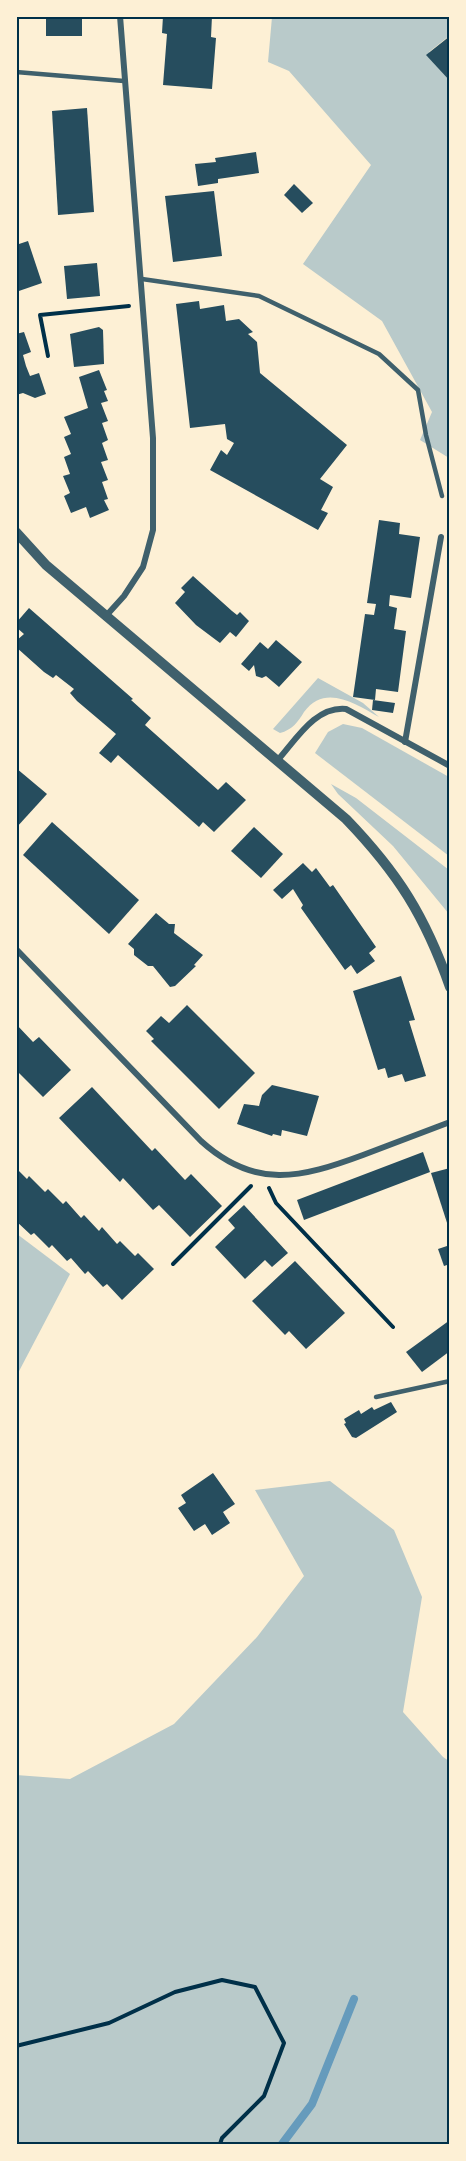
<svg xmlns="http://www.w3.org/2000/svg" width="466" height="2161" viewBox="0 0 466 2161" font-family="Poppins,sans-serif">
<rect width="100%" height="100%" fill="#fdf0d5"/>
<g fill="#b9caca">
<polygon points="272,17 449,17 449,36 429,52 450,72 449,458 420,440 432,412 382,321 303,264 371,165 289,71 268,62"/>
<path d="M318,678L363,703L379,717C356,704 325,683 304,712C298,722 292,730 280,733L273,729Z"/>
<polygon points="343,724 362,728 449,777 449,856 315,753 328,732"/>
<polygon points="331,784 356,798 449,870 449,914 393,846 338,794"/>
<polygon points="17,1234 70,1274 17,1375"/>
<polygon points="330,1481 394,1530 422,1597 403,1712 443,1757 449,1761 449,2144 17,2144 16,1775 70,1779 174,1724 257,1637 304,1576 255,1490"/>
</g>
<g fill="none" stroke-linecap="round" stroke-linejoin="round">
<polyline stroke="#669bbc" stroke-width="8" points="282,2144 312,2104 354,1999"/>
</g>
<g fill="#264d5e">
<rect x="46" y="16" width="36" height="20"/>
<polygon points="163,16 212,16 211,37 216,38 212,89 163,85 167,34 162,33"/>
<polygon points="450,36 450,81 426,55"/>
<polygon points="87,108 94,212 58,215 52,111"/>
<polygon points="256,152 259,173 218,179 218,183 198,186 195,164 216,162 215,158"/>
<polygon points="294,184 313,203 302,213 284,195"/>
<polygon points="214,191 222,256 173,262 165,196"/>
<polygon points="28,241 42,283 16,292 16,245"/>
<polygon points="97,263 100,296 67,299 64,266"/>
<polygon points="199,301 200,309 224,305 226,321 239,319 253,332 248,334 257,342 260,373 347,445 320,479 333,487 321,510 328,513 318,530 210,470 221,450 227,455 234,443 227,439 225,424 190,428 176,304"/>
<polygon points="99,327 103,330 104,364 74,367 70,334"/>
<polygon points="24,332 31,352 23,355 26,366 30,376 39,373 46,394 35,398 23,393 16,395 16,334"/>
<polygon points="99,370 107,390 104,391 108,401 101,403 108,421 102,423 108,440 102,443 108,460 101,462 108,480 102,482 108,499 104,500 109,510 90,518 86,507 71,513 64,496 70,493 63,476 70,474 64,457 71,454 64,437 71,434 64,417 88,408 79,377"/>
<polygon points="379,520 400,523 399,534 420,537 411,598 390,595 389,606 397,608 394,629 406,631 398,692 376,689 375,700 353,697 365,614 374,615 376,604 367,603"/>
<polygon points="193,576 232,611 237,615 240,612 249,621 236,637 230,632 220,643 196,625 175,603 185,592 181,588"/>
<polygon points="29,608 133,699 131,700 151,718 145,725 218,790 226,782 246,800 214,832 203,822 199,827 118,755 111,763 99,753 116,734 77,701 70,693 74,689 56,675 53,678 44,672 16,647 16,641 24,634 16,627 16,623"/>
<polygon points="276,640 302,662 279,687 266,676 262,678 256,676 254,665 249,671 241,664 260,642 268,649"/>
<polygon points="373,700 395,703 393,713 372,710"/>
<polygon points="16,768 47,794 16,828"/>
<polygon points="52,822 139,900 109,934 23,855"/>
<polygon points="254,827 283,854 261,878 231,851"/>
<polygon points="303,863 312,872 316,868 330,887 333,885 376,947 369,953 375,961 357,974 351,965 345,970 301,908 303,905 293,889 282,899 273,890"/>
<polygon points="156,913 169,924 175,924 174,933 203,955 194,965 196,966 175,986 170,987 153,966 148,966 134,955 134,949 128,944"/>
<polygon points="401,976 415,1020 409,1021 426,1076 405,1082 402,1074 388,1078 385,1068 378,1070 353,991"/>
<polygon points="187,1005 255,1073 219,1109 151,1041 154,1039 146,1031 161,1016 169,1023"/>
<polygon points="16,1024 33,1042 39,1037 71,1070 43,1097 16,1070"/>
<polygon points="272,1085 319,1096 307,1136 282,1130 281,1136 273,1134 272,1136 237,1124 244,1104 259,1106 262,1095"/>
<polygon points="92,1087 152,1151 155,1148 185,1180 191,1174 222,1206 190,1237 159,1205 153,1210 123,1178 120,1182 59,1118"/>
<polygon points="423,1152 430,1172 304,1220 297,1200"/>
<polygon points="16,1168 27,1179 29,1176 45,1192 48,1189 63,1204 66,1201 81,1218 84,1215 99,1231 102,1227 117,1244 120,1241 135,1256 138,1253 154,1269 122,1300 107,1284 103,1287 88,1271 85,1274 71,1258 67,1261 52,1245 49,1248 34,1233 31,1235 16,1221"/>
<polygon points="450,1168 450,1229 449,1229 431,1173"/>
<polygon points="244,1205 288,1253 272,1267 265,1260 245,1279 215,1247 235,1228 228,1220"/>
<polygon points="450,1245 450,1264 444,1266 438,1249"/>
<polygon points="295,1261 345,1313 306,1349 289,1331 285,1335 252,1301"/>
<polygon points="450,1320 450,1351 422,1372 406,1352"/>
<polygon points="391,1402 397,1412 356,1438 352,1437 344,1424 346,1423 344,1419 359,1410 361,1414 372,1407 374,1410"/>
<polygon points="213,1473 235,1504 223,1512 230,1523 212,1535 205,1524 194,1531 178,1508 186,1503 181,1495"/>
</g>
<g fill="none" stroke-linecap="round" stroke-linejoin="round">
<g stroke="#003049" stroke-width="4">
<polyline points="48,356 40,315 129,306"/>
<polyline points="269,1188 276,1203 393,1327"/>
<polyline points="173,1264 251,1186"/>
<polyline points="16,2046 109,2023 175,1992 222,1980 255,1987 284,2043 264,2096 222,2138 220,2144"/>
</g>
<g stroke="#3f606c" stroke-width="4.5">
<polyline points="16,72 124,81"/>
<polyline points="142,279 259,296 379,354 418,390 426,435 442,496"/>
<polyline points="376,1397 450,1381"/>
</g>
<g stroke="#3f606c" stroke-width="6">
<polyline points="105,617 124,596 143,567 153,530 153,438 120,16"/>
<polyline points="405,742 441,537"/>
<path d="M277,761C296,740 315,706 346,709L450,766"/>
<path d="M16,949L201,1141C255,1190 301,1178 363,1155C392,1144 421,1133 450,1122"/>
</g>
<path stroke="#3f606c" stroke-width="10" d="M16,532L46,565L346,819C398,873 425,916 450,987"/>
</g>
<rect width="466" height="2161" fill="none" stroke="#fdf0d5" stroke-width="36"/>
<rect x="18" y="18" width="430" height="2125" fill="none" stroke="#003049" stroke-width="2"/>
</svg>
